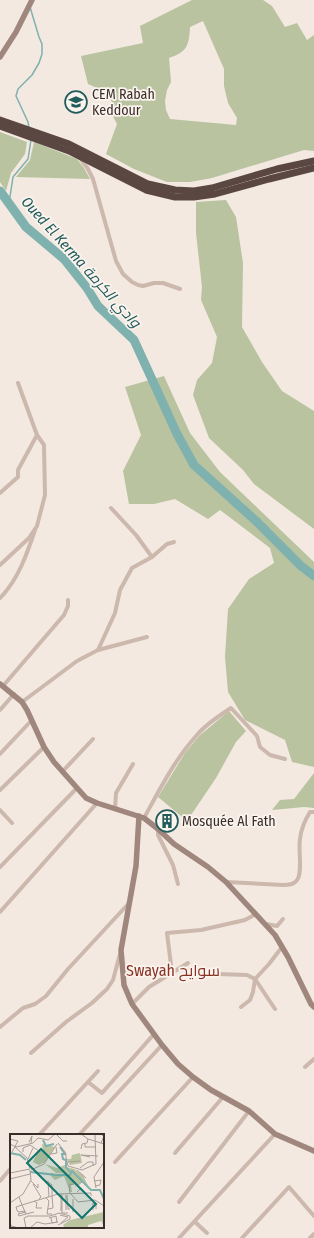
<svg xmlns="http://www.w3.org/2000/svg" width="314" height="1238" viewBox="0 0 314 1238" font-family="'Fira Sans Condensed',Cairo,sans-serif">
<rect width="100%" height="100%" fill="#f3e9e1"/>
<g fill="#bac3a0" fill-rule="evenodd">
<path d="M192,0H263L272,6L285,27L297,23L307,40L314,35V151L304,150L212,178L190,182H167L134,169L106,154L117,124L109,109L114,107L108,93L88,84L81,56L143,43L140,26ZM203,21L224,69V86L228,103L237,118L236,125L170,119L166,110L165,101L167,90L171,82L169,58C187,52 189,46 190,27Z"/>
<polygon points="0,132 27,142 25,154 11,173 6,191 0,182"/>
<polygon points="34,142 77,159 84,168 90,179 16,177 30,160"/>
<polygon points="226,200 236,217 243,263 242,327 262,362 282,391 314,411 314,529 254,484 243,470 209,438 193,395 197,380 212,363 217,337 201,300 202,287 196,233 196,202"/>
<polygon points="164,376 190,433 220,472 314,562 314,767 292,762 285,740 245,720 228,692 225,657 228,609 249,579 274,563 270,548 220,510 208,519 175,499 154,504 129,504 123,471 141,435 125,387"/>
<polygon points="229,711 246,731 236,742 216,778 187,821 158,797 185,753 199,736"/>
<polygon points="314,773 314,808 304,807 272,810 280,800 294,799"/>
</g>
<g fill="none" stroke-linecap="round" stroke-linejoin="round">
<g stroke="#7fb1ae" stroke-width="1.5">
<polyline points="29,128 28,122 16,96 18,89 32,75 39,63 42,54 42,44 39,37 30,7"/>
<polyline points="9,203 13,177 28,159 31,140"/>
</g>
<polyline stroke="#7fb1ae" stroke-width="9" points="0,191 26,227 64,259 87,288 98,306 134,340 177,434 194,465 256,521 301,566 314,576"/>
<g stroke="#ccb8ac" stroke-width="4">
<polyline points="80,158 88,169 93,179 116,261 123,274 132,282 138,285 143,286 154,283 163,283 180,289"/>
<polyline points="0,493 18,477 18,470 37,435"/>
<polyline points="111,508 136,535 152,557"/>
<polyline points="0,565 29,538 37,526 45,495 44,445 37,435 18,383"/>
<path d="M0,598C18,580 27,554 35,530"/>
<polyline points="98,650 115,613 120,590 132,568 152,557 167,544 174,542"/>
<polyline points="3,686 64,615 68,606 68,600"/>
<polyline points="22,702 77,661 98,650 147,637"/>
<polyline points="0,710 14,694"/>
<polyline points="0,754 31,721"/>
<polyline points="62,772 93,739"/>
<polyline points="0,790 44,747"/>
<polyline points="115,809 116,793 133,764"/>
<polyline points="0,810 12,823"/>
<path d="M144,818C160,789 175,759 197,735C206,724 219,716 231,708L257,736L260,747L270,755L285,759"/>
<polyline points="158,829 158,835 173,865 178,884"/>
<polyline points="0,867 76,789"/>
<path d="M226,882L283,885C288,885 294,885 297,880C303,873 298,849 300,839C301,830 305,820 310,812H314"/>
<polyline points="0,912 97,803"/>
<polyline points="266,924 277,926 283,919"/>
<polyline points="172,973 167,933 201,930 245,920 256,914"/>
<polyline points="217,974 247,975 255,979 275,1009"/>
<polyline points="132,1004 149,987 188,963"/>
<polyline points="241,1007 250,1000 253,992 255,979 269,964 282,947"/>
<polyline points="0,1027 23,1008 35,1004 46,996 68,969 130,902"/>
<polyline points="31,1053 66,1022 92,1003 107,989 113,980 120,954"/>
<polyline points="305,1067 314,1059"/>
<polyline points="88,1082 102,1093 154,1034"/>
<polyline points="39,1135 98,1071"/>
<polyline points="79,1135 162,1045"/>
<polyline points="175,1153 223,1097"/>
<polyline points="115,1162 193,1077"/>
<polyline points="0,1181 11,1168"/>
<polyline points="179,1202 249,1111"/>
<polyline points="195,1222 207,1233"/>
<polyline points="179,1238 275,1134"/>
<polyline points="242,1238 289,1187 314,1216"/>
<polyline points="310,1238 314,1234"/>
</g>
<g stroke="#a0877d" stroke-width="5.5">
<polyline points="0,57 16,32 32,0"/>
<polyline points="0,684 22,702 27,710 44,747 54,762 86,798 97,803 144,818 158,829 174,844 208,867 226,882 275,935 288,957 311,1004 314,1007"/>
<polyline points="139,816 136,866 121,950 124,985 132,1004 162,1045 178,1064 193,1077 211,1090 249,1111 275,1134 314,1151"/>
</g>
<g stroke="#5b4742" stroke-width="7">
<polyline points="0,120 69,144 148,184 175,190 194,191 212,188 277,169 314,161"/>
<polyline points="0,126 69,151 146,190 175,197 194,197 215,194 269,179 314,168"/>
</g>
</g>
<defs>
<g id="school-ring" transform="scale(1.15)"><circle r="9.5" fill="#fbf3ed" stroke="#205c5b" stroke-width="1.5"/><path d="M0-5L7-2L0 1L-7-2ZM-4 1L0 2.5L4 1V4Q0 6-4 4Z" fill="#205c5b"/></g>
<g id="building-ring" transform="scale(1.15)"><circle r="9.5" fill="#fbf3ed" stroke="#205c5b" stroke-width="1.5"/><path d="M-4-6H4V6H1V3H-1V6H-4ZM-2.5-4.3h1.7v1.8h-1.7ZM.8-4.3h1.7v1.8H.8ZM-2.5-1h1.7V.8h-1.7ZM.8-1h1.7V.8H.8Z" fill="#205c5b"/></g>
</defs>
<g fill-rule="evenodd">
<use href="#school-ring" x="76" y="102"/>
<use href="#building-ring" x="167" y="821"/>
</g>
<g text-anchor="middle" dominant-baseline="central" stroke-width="3.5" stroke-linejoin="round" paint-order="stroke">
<g font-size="14" fill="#3a2e2b" stroke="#fbf3ed" text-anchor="start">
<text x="92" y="94">CEM Rabah<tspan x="92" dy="16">Keddour</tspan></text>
<text x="182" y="821">Mosquée Al Fath</text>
</g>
<g font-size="15" font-style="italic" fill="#205c5b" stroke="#fbf3ed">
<text transform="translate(81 262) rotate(48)">Oued El Kerma وادي الكرمة</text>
</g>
<g font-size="16" fill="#893324" stroke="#fbf3ed">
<text x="173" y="970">Swayah سوايح</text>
</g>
</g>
<g transform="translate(10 1134)">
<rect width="94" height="94" fill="#f3e9e1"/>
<path d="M32,10L45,13L35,28L29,31L23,28L28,17H33ZM70,19L72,29L60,31L57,25H61L62,21ZM55,26L57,29L56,33L64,35L73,41L79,54L73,47L65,53L66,50L61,51L62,58H60L54,42L45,46L40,41L41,39L48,41L59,40L46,39L35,30L47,34L55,31ZM94,78V92L91,87L78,91V94H55L53,91L60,86Z" fill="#bac3a0"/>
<path fill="none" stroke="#7fb1ae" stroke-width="2" d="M33,6L36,12L44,10M50,13L55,20H52L53,25L56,26V33L60,38M0,19L10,21L16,26M20,38L47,41H60L62,37L81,56H90L94,65"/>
<path fill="none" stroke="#a99e98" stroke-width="1" d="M71,0L78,5L94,10M90,0L94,2L91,9M47,1L53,7H57M0,5L8,7L2,18M19,8L22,2L21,9M48,9L55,18L58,32L72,36L86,30L85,0M0,10L6,13L15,11M75,10V13H85M15,11L23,9L28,4L38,6L45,0M5,13L17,24L20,35M71,15L72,10L77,9L78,5M13,18V14L20,11L29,17M41,20L47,19L46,13M80,23L71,21L88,22M18,25L23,14M58,28L70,27M70,34L78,28H83V32M21,36L34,30L47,10M67,36L76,44M0,39L20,35M0,45L20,40M35,46L42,51V61M21,47L28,54V50M38,47L39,63M84,47L91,46L90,51L85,52M23,50L31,63L29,65M86,54L84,43L94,28M67,58L70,55L67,52L72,48M60,59L68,68L85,66L94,72M60,59L59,51L64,50M51,60V77M52,61V79H58M56,61V76M57,61L58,75H60M9,63L12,71L48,60L81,59V62M36,64L39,67L37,80H42M24,67L27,69L26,74H32M0,69L13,60L21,46L20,36M12,71L6,73L7,76L8,78L15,77M12,71L16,80L24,78M38,75L43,74L42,62M83,76V69L86,70V75M16,78L8,80L9,82L16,80M63,78V65M50,81L58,83L51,89M39,84L46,82L47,88L42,89L41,84M0,87L1,92L9,94M16,94L14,84L18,82H40L49,79L60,82V85L48,91M20,94L27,88L35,90L48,88M65,94H80"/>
<path fill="#0f766e" fill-opacity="0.15" stroke="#0f766e" stroke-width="2" d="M31,15L86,70L72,84L17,29Z"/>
<rect width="94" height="94" fill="none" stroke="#3a2e2b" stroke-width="2"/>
</g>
</svg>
